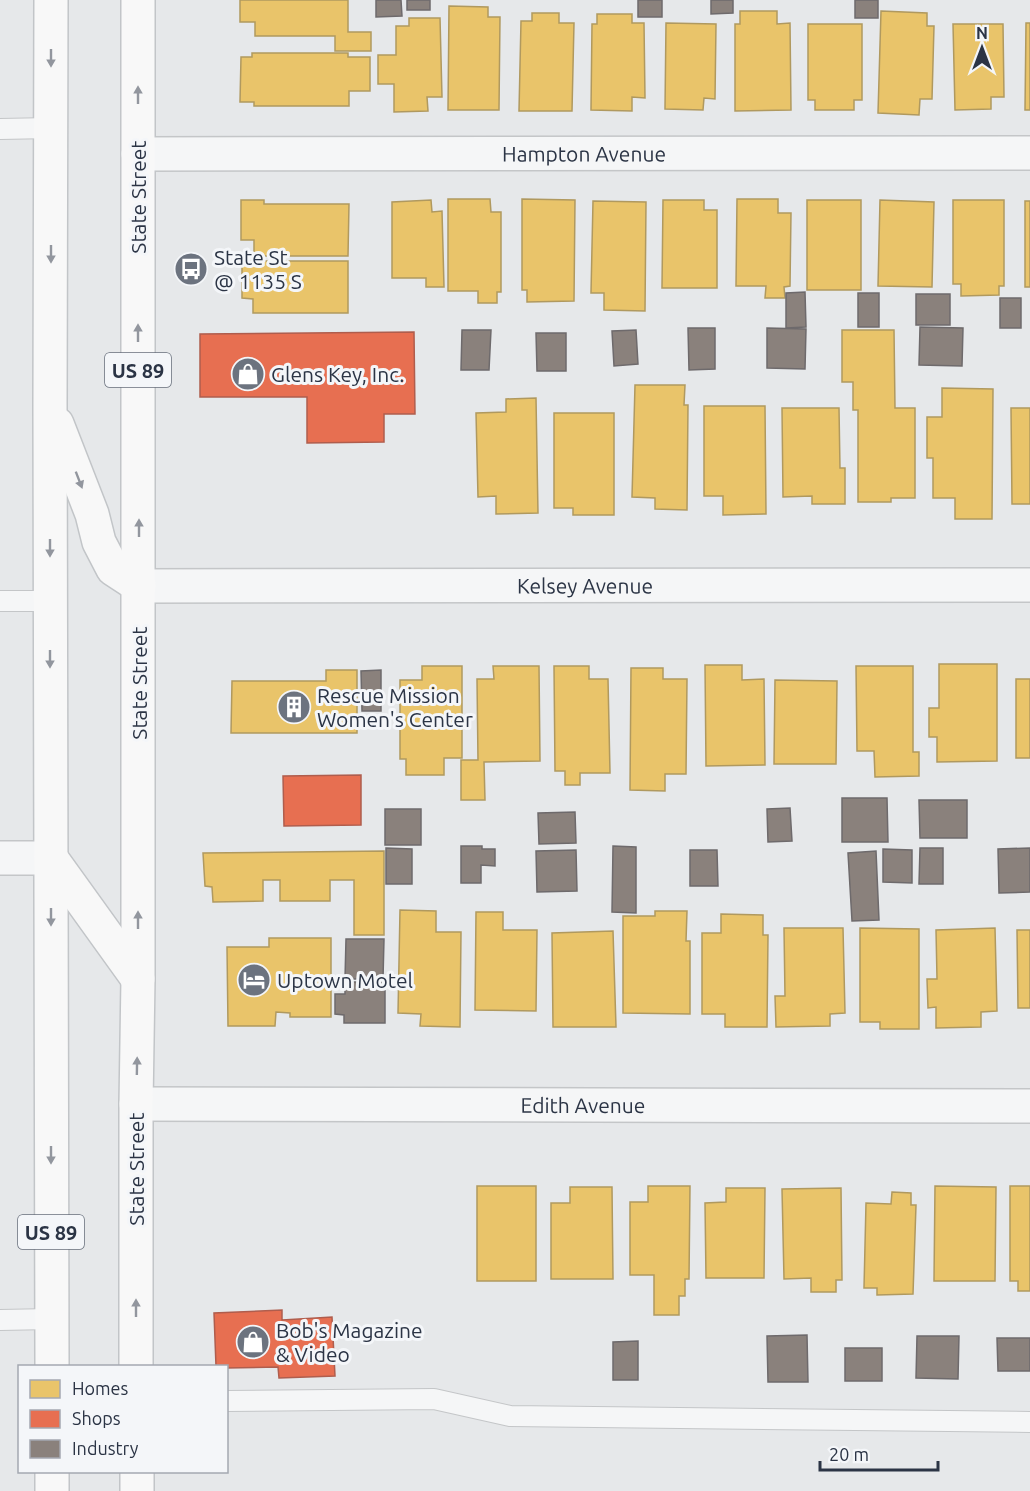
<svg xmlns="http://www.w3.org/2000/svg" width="1030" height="1491" viewBox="0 0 1030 1491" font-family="Ubuntu,sans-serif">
<rect width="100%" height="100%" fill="#e6e8ea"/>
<g fill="#e9c46a" stroke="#b0995f" stroke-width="1.5">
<polygon points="240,0 348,0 348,32 371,32 371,51 335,51 335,36 255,36 255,22 240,22"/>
<polygon points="449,6 488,7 488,17 500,17 499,110 448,110"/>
<polygon points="740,11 777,11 777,24 790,23 791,110 735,111 735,24 740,24"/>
<polygon points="881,11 927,13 927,26 934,26 932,99 920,99 919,115 878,113"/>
<polygon points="532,13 559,13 559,23 574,23 572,111 519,111 521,21 532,21"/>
<polygon points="597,14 632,14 632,23 644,23 645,98 632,97 632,111 591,110 592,24 597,24"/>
<polygon points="409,18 440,18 442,97 427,97 428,111 394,112 394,84 378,84 378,55 396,55 396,26 409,26"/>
<polygon points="666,23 716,24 715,99 704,98 703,110 665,109"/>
<polygon points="1026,23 1030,23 1030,110 1025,110"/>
<polygon points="808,24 862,24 862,100 854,100 854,110 815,110 815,100 808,100"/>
<polygon points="953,24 1003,24 1004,97 991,97 991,109 955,110"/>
<polygon points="252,53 348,53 348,57 370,57 370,91 349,91 349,106 254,106 254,102 240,102 241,57 252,57"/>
<polygon points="448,199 490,199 491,212 501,212 501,292 497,292 497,303 478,303 478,291 448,291"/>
<polygon points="522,199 575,200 574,301 527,302 527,290 522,290"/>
<polygon points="737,199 778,199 778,213 791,213 790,286 784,287 785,298 765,298 766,286 736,286"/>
<polygon points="241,200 264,200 264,204 349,204 348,256 254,256 254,240 241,240"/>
<polygon points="431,200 432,212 442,211 444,287 426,287 426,278 392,278 392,202"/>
<polygon points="663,200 704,200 704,210 717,210 717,288 662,288"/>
<rect x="807" y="200" width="54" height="90"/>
<polygon points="880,200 934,202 932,287 878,286"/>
<polygon points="953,200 1004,200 1004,286 999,286 999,295 961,296 961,284 953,284"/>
<polygon points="593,201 646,202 645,311 604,310 604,293 591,293"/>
<rect x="1025" y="201" width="5" height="86"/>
<polygon points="242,261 348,261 348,313 253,313 253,299 242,298"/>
<polygon points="842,330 894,330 895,408 915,408 915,498 891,498 891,502 858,502 858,410 853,410 853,382 842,382"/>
<polygon points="635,385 685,385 684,405 688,405 687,510 655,509 655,498 632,497"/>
<polygon points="942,388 993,389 992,519 955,519 955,498 933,498 933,458 927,458 927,417 942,417"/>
<polygon points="536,398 538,513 496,514 496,496 478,497 476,413 506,412 506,399"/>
<polygon points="704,406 765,406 766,514 723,515 723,496 704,496"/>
<polygon points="782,408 839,408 840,468 845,468 845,504 812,504 812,496 783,497"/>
<polygon points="1011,408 1030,408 1030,504 1012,504"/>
<polygon points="554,413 614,413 614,515 573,515 573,508 554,508"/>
<polygon points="939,664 997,664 997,761 937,762 937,737 929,737 929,708 939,708"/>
<polygon points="705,665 742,665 742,680 764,679 765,765 706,766"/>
<polygon points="422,666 462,666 462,758 444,758 444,775 406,775 406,759 400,759 400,680 422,680"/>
<polygon points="493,666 539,666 540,761 484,762 485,800 461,800 461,760 478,760 477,679 494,679"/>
<polygon points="554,666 589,666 589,679 608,679 610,773 580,773 580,785 565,785 565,771 555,771"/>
<polygon points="856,666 913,666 913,752 919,752 919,776 875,777 874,751 857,751"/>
<polygon points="631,668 663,668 663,679 687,679 686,774 665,774 665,791 630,790"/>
<polygon points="326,670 357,670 357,733 231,733 232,681 326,681"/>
<rect x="1016" y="679" width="14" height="79"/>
<polygon points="775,680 837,681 836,764 774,764"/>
<polygon points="384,851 384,935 354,935 354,880 330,880 330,901 280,901 280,880 263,880 263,901 213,902 212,887 205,886 203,853"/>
<polygon points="400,910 436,911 436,932 461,932 460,1027 420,1026 421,1014 398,1013"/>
<polygon points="655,911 687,911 686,941 690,941 690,1014 623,1013 623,916 655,916"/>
<polygon points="476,912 503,912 503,930 537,930 536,1011 475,1010"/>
<polygon points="721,914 763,915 763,935 768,935 767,1027 725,1027 725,1014 702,1014 702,933 721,933"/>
<polygon points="784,928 843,928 845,1013 830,1014 830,1026 776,1027 775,996 785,996"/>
<polygon points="860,928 919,929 919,1029 880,1029 880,1022 860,1022"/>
<polygon points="995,928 997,1011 981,1012 981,1027 936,1028 936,1007 928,1008 927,979 937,979 936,930"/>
<polygon points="1017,930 1030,930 1030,1008 1018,1008"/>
<polygon points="613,931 616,1027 553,1027 552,933"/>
<polygon points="269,938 331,938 331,1017 290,1017 290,1013 276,1012 275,1026 228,1026 227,947 269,947"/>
<rect x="477" y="1186" width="59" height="95"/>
<polygon points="648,1186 690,1186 689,1279 685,1279 685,1296 679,1296 679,1315 654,1315 654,1275 630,1275 630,1202 648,1202"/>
<polygon points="935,1186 996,1187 995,1281 934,1281"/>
<polygon points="1010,1186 1030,1186 1030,1291 1018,1291 1018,1281 1010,1281"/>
<polygon points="570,1187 612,1187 613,1279 551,1279 551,1203 570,1203"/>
<polygon points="726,1188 765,1188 764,1278 706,1278 705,1203 726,1202"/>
<polygon points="841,1188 842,1280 836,1280 836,1292 811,1292 811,1278 784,1279 782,1189"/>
<polygon points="892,1192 911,1193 911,1205 916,1205 913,1294 877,1295 877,1288 864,1288 866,1203 891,1204"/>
</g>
<g fill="#e76f51" stroke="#af5d4d" stroke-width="1.5">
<polygon points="414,332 415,414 384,414 384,442 307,443 307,397 200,397 200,334"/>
<polygon points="361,775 361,825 284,826 283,776"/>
<polygon points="282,1310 282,1320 332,1317 335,1376 279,1378 278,1367 226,1368 226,1366 216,1366 214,1313"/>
</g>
<g fill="#8a817c" stroke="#6e6a6c" stroke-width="1.5">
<polygon points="376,0 401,0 402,16 376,17"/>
<rect x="407" y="0" width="23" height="10"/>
<rect x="638" y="0" width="24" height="17"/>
<polygon points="711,0 733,0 733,13 711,14"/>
<rect x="855" y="0" width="23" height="18"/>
<polygon points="805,292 806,327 786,328 786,293"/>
<rect x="858" y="293" width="21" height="34"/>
<rect x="916" y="294" width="34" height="31"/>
<rect x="1000" y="298" width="21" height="30"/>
<polygon points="920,327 963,328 962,366 919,365"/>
<polygon points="688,328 715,328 715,369 689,370"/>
<polygon points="767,328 806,329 805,369 767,368"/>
<polygon points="462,330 491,330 489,370 461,370"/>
<polygon points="636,330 638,364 614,366 612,331"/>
<polygon points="536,333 566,333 566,371 537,371"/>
<polygon points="381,670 381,711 362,711 361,671"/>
<polygon points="842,798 887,798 888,842 842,842"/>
<polygon points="919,800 967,800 967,838 920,838"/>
<polygon points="790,808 792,841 768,842 767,809"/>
<rect x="385" y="809" width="36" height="36"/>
<polygon points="575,812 576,843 539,844 538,813"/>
<polygon points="461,846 482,846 482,849 495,849 495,866 481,865 481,883 461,883"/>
<polygon points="613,846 636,847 636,913 612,912"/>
<polygon points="386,848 412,849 412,884 386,884"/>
<polygon points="920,848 943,848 943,884 919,884"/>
<polygon points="1030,848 1030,892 999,893 998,849"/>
<polygon points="883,849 912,850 912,883 883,882"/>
<polygon points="576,850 577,891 537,892 536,851"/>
<polygon points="690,850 717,850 718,886 690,886"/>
<polygon points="876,851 879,920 852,921 848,853"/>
<polygon points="346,939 384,939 383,979 345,979"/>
<polygon points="345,982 385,982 385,1023 344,1023 344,1015 335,1014 335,994 345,994"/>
<polygon points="807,1335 808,1382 768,1382 767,1336"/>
<polygon points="917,1336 959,1336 958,1379 916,1378"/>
<polygon points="997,1338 1030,1338 1030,1371 998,1371"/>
<polygon points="638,1341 638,1380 613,1380 613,1342"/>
<rect x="845" y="1348" width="37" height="33"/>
</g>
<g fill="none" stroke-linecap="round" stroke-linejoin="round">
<g stroke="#c4c6c8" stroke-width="22">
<g id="service">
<polyline points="0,129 51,128"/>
<polyline points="0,601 50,601"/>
<polyline points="0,1320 51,1319"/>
<polyline points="226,1401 434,1399 510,1416 1030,1422"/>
</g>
</g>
<g stroke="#c4c6c8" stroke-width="36">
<g id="minor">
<path id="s1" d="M138,154L1030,153"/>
<path id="s2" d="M139,586L1030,585"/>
<polyline points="0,858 51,858"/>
<path id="s3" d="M136,1104L1030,1106"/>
</g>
</g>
<g stroke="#c2c5c8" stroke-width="36">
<g id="primary">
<polyline points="51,0 50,406 52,1366"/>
<polyline points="57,424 92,514 99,542 113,569 139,586"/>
<polyline points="51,858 138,979"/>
<polyline points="136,1366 136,1104 138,979 138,0"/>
<polyline points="52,1472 52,1491"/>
<polyline points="137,1472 137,1491"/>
</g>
</g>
<use href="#service" stroke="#f5f6f7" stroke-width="20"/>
<use href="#minor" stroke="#f5f6f7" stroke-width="33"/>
<use href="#primary" stroke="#f8f8f8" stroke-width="33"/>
</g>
<defs><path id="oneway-solid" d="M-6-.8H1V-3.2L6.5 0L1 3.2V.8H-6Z" transform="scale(1.5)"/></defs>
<g fill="#92969e">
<use href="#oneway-solid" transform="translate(51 58) rotate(90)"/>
<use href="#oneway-solid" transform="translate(138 95) rotate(-90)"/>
<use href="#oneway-solid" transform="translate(51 254) rotate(90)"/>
<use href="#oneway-solid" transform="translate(138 333) rotate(-90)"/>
<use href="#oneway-solid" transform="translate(79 480) rotate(69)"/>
<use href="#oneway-solid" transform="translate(139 528) rotate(-90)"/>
<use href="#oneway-solid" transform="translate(50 548) rotate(90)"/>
<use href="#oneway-solid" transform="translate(50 659) rotate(90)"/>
<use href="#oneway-solid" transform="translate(51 917) rotate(90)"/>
<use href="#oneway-solid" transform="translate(138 920) rotate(-90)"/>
<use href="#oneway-solid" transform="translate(137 1066) rotate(-89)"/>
<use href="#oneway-solid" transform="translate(51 1155) rotate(90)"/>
<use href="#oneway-solid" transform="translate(136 1308) rotate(-90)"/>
</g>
<defs>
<g id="bus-disc" transform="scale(1.725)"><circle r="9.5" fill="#6c737f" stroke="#f4f6f9"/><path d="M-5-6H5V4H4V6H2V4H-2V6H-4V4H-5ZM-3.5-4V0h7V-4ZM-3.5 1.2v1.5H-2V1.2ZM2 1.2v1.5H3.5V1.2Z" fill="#fff"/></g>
<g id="shop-disc" transform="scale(1.725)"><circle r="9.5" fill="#6c737f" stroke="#f4f6f9"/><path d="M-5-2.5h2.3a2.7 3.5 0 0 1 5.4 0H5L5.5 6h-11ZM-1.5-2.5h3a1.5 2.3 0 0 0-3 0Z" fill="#fff"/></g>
<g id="building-disc" transform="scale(1.725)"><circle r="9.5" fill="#6c737f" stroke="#f4f6f9"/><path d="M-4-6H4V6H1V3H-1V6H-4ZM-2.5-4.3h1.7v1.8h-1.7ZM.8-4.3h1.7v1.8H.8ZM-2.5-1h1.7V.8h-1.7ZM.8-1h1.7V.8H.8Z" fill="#fff"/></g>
<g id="hotel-disc" transform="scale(1.725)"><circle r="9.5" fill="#6c737f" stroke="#f4f6f9"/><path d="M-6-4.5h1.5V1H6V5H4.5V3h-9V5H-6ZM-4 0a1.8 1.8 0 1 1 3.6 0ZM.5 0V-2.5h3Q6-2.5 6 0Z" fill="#fff"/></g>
</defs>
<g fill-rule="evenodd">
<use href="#bus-disc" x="191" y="269"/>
<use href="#shop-disc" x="248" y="374"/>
<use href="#building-disc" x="294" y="707"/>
<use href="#hotel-disc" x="254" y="980"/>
<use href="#shop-disc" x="253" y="1342"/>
</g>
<g text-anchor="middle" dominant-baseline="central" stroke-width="6" stroke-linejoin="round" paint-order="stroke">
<g fill="#f4f6f9" stroke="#676e7b" stroke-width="1.5">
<rect x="105" y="353" width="66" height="34" rx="4.5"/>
<rect x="18" y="1215" width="66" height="34" rx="4.5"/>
</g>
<g font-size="20" font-weight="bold" fill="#2b3445">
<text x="138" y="370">US 89</text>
<text x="51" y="1232">US 89</text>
</g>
<g font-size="21" fill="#2b3445" stroke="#f4f6f9">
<text stroke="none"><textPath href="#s1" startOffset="446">Hampton Avenue</textPath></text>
<text transform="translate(138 197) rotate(-90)">State Street</text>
<text stroke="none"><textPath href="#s2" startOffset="446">Kelsey Avenue</textPath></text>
<text transform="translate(139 683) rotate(-90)">State Street</text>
<text stroke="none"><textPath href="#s3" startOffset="447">Edith Avenue</textPath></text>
<text transform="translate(136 1169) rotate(-90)">State Street</text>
</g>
<g font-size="21" fill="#2b3445" stroke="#f4f6f9" text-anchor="start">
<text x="214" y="257">State St<tspan x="214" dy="24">@ 1135 S</tspan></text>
<text x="271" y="374">Glens Key, Inc.</text>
<text x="317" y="695">Rescue Mission<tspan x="317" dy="24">Women's Center</tspan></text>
<text x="277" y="980">Uptown Motel</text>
<text x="276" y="1330">Bob's Magazine<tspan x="276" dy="24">&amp; Video</tspan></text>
</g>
</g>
<rect x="18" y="1365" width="210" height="108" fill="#f4f6f9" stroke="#a4a8b1" stroke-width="1.5"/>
<rect x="30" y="1380" width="30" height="18" fill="#e9c46a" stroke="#a4a8b1" stroke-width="1.5"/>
<text x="72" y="1395" font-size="18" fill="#2b3445">Homes</text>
<rect x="30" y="1410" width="30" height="18" fill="#e76f51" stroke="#a4a8b1" stroke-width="1.5"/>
<text x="72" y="1425" font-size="18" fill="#2b3445">Shops</text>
<rect x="30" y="1440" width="30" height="18" fill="#8a817c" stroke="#a4a8b1" stroke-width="1.5"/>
<text x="72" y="1455" font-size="18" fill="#2b3445">Industry</text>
<g transform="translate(982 48)" stroke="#f4f6f9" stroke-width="4.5" paint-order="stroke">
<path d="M0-4.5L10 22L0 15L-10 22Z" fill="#2b3445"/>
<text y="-9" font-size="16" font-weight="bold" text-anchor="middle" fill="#2b3445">N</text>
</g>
<path d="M820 1461v9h118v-9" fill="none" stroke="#2b3445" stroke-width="3"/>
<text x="829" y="1461" font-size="18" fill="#2b3445" stroke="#f4f6f9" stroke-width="4.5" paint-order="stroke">20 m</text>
</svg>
